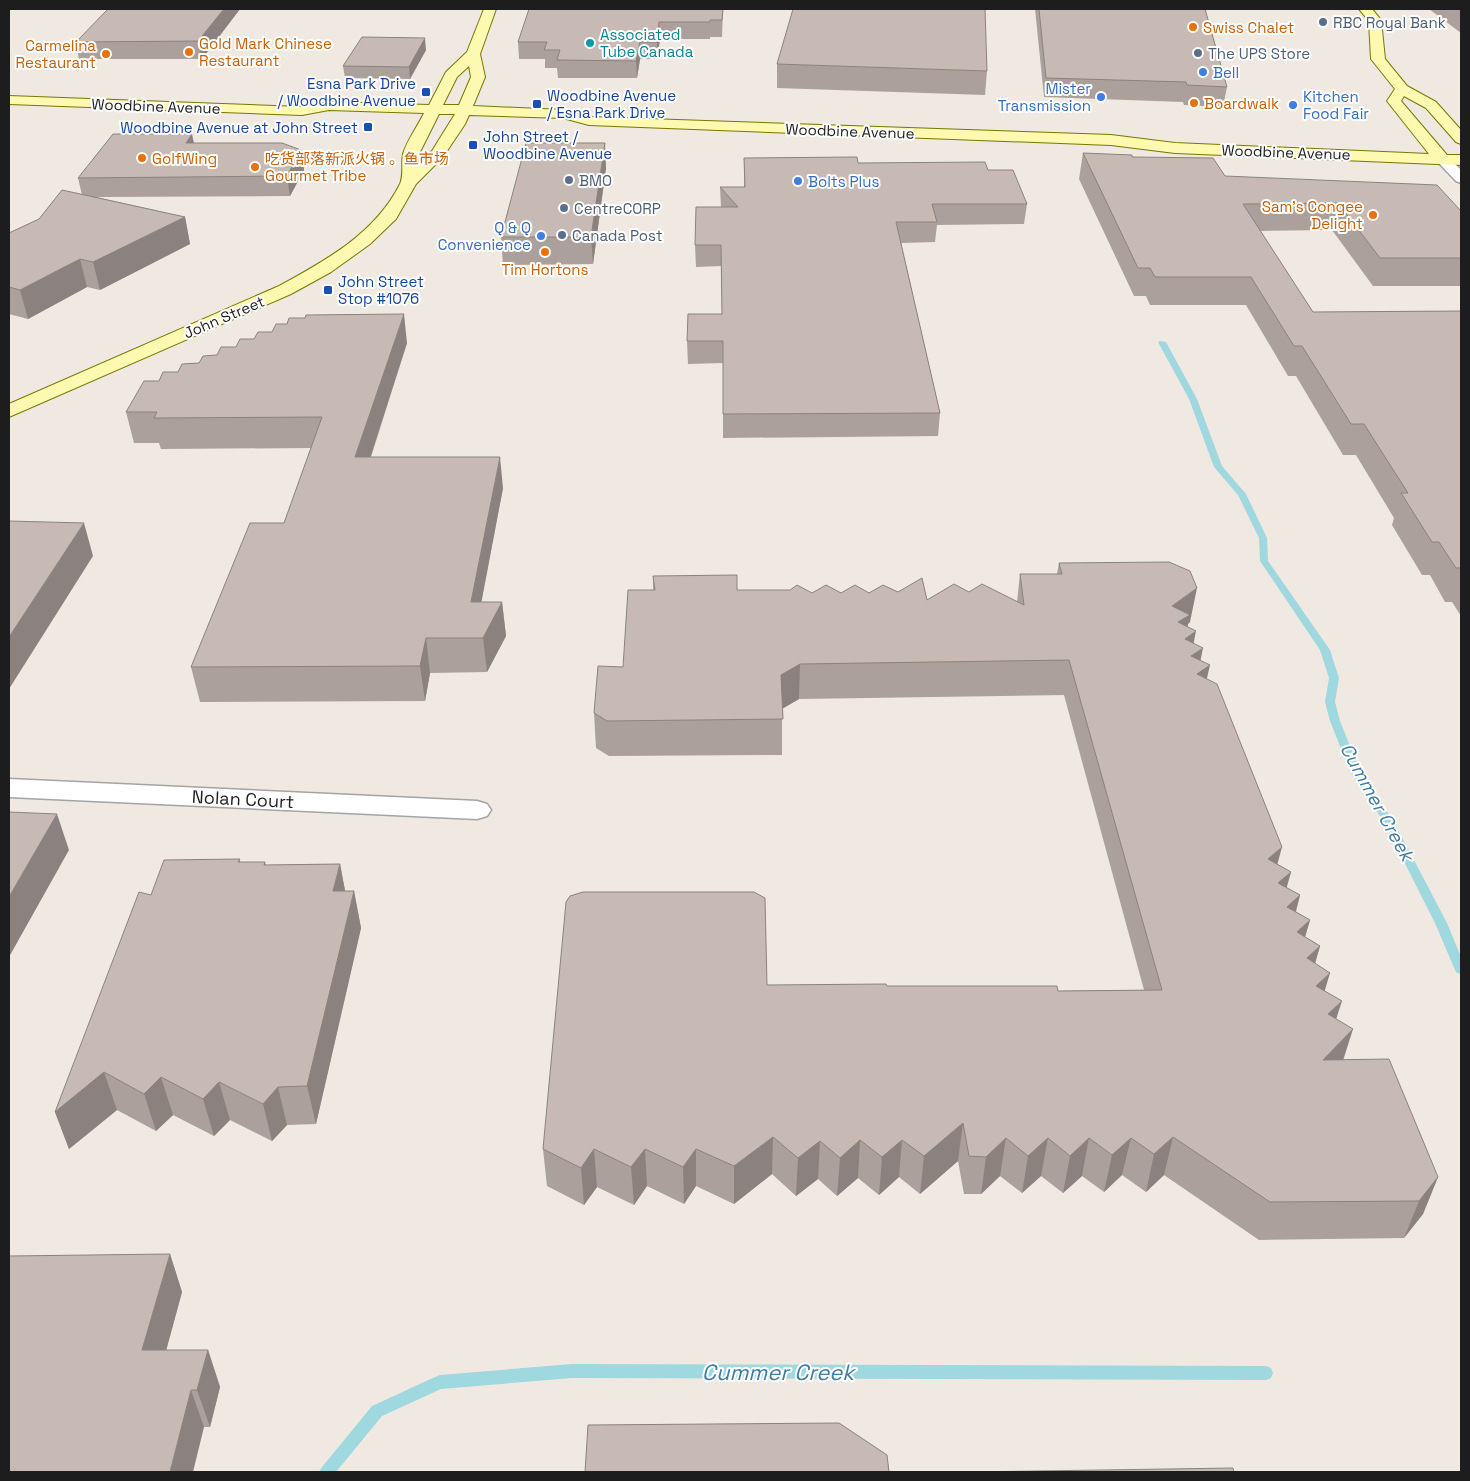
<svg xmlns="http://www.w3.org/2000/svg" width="1470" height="1481" viewBox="0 0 1470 1481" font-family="'Space Grotesk','Noto Sans SC',sans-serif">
<rect width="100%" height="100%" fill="#efe9e2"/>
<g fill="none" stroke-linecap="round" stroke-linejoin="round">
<g fill="#9fd8df" fill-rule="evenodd">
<polygon points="1160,341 1166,342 1197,399 1222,466 1246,494 1267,538 1268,561 1330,650 1339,678 1335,702 1340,721 1360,771 1394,822 1447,923 1461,957 1461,974 1457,973 1455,970 1435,923 1384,822 1350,771 1330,721 1325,702 1329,678 1320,650 1260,561 1259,538 1238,495 1214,467 1189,399 1158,342"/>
<polygon points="572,1364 1266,1366 1271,1368 1273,1373 1271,1378 1266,1380 572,1378 441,1389 382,1416 336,1472 319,1472 322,1467 372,1406 435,1377 440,1375"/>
</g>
<g stroke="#a4a4a4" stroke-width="3">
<g id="street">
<polygon points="1442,155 1447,156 1461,170 1461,183 1456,181 1435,159 1437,156"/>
<polygon points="9,779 477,801 487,804 491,810 487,816 477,819 9,797"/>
</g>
</g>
<g stroke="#777800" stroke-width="2">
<path id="secondary" d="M484,9H496L480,54L485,77L473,106L564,110L590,117L1111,135L1175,143L1429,154L1387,101L1395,89L1371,59L1369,21L1359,9H1372L1381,20L1385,59L1407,86L1436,102L1461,130V144L1456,142L1426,108L1404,96L1401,101L1447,155H1461V165L1175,153L1111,145L589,125L563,118L469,115L465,124L443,157L416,184L396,219L370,244L331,272L291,294L9,417V404L279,286C325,261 375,234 400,184C404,175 401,164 403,154C407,140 418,126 424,113L329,110L302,115L9,104V96L302,107L329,102L429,105L446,72L467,52ZM469,66L471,77L459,105H443L457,77ZM439,114H455L432,151L418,164L419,154Z"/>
</g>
<use href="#street" fill="#fff" fill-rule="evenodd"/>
<use href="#secondary" fill="#fdf9b1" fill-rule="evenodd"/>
</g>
<g fill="#aba09c">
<polygon points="240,9 202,59 79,59 76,42"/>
<polygon points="723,9 722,37 710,37 710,39 660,39 657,59 640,59 637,78 558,78 557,68 545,68 545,59 519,59 518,42"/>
<polygon points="1035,9 1205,9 1227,87 1223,107 1184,105 1183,102 1044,97"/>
<polygon points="1429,9 1461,9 1461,33"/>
<polygon points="426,50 410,79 345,78 343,66"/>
<polygon points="777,64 987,71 985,95 777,88"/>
<polygon points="194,143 301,150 304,170 290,196 96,197 185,217 190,244 100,290 87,287 28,319 9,314 9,233 39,219 82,195 78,178"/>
<polygon points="1083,153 1132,157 1225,176 1461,211 1461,286 1373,286 1332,230 1260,231 1313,312 1461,311 1461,616 1452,602 1445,602 1430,575 1422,575 1392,525 1394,518 1356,455 1343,455 1296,376 1288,376 1246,305 1150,305 1146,296 1134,296 1079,179"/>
<polygon points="744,158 858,163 988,170 1027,204 1024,224 937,225 935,242 901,243 940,413 938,436 723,438 723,363 688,364 687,341 722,314 721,266 696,267 695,245 721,207 720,187 744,187"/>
<polygon points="606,168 593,264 503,265 501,237"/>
<polygon points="407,343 371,457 503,488 481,602 502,602 506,636 487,672 430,673 425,701 200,702 191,667 284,523 311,448 161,449 159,443 134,443 126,412 159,381 217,355"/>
<polygon points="1059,563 1190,622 1188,624 1187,627 1277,864 1291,872 1286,887 1300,895 1296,912 1310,920 1305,937 1320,946 1315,964 1336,1019 1343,1060 1438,1177 1423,1214 1404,1238 1259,1240 1164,1175 1146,1192 1122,1175 1104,1192 1082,1176 1063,1193 1041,1176 1022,1193 1000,1176 981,1194 964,1194 958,1161 920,1194 899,1177 879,1195 858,1178 837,1196 818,1179 796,1196 772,1174 734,1204 696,1186 684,1204 647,1186 634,1205 597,1187 584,1205 547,1186 543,1149 767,985 887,986 1058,991 1144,990 1064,695 799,699 782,709 782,755 609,756 596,748 594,713 623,667 653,590 653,576 737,590 812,593 898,592 927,600 969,592 1017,602 1020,574 1057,574"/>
<polygon points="240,859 240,862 265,862 266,865 340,864 345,891 354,891 361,928 316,1124 287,1125 272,1141 230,1120 214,1136 173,1115 156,1131 117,1110 69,1149 55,1112 151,895"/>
<polygon points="170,1254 182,1292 166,1350 208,1350 220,1387 210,1427 204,1427 9,1472"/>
</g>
<g fill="#8b827f">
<polygon points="224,9 240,9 202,59 198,41"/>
<polygon points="659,22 660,39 657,59 657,42"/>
<polygon points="425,38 426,50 410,79 409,67"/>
<polygon points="640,42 640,59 637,78 636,61"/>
<polygon points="192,134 196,153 186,143"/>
<polygon points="605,143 606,168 593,264 591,237"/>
<polygon points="301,150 304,170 290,196 287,176"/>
<polygon points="185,217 190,244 100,290 93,262"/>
<polygon points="80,259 87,287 28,319 20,290"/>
<polygon points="404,314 407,343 360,489 355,457"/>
<polygon points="500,457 503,488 475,636 471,602"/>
<polygon points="84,523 93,556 9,689 9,637"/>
<polygon points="1197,588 1190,622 1188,624 1185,639 1196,631 1191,656 1203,648 1198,673 1210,665 1202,700 1172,606"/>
<polygon points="502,602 506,636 487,672 483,638"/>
<polygon points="426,638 430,673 425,701 420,666"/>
<polygon points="800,664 799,699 780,710 781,675"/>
<polygon points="57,814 69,850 9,957 9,897"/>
<polygon points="1282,847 1272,884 1268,859"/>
<polygon points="340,864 347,901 333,891"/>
<polygon points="1291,872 1281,908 1278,883"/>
<polygon points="354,891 361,928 316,1124 307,1086"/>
<polygon points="1300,895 1290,932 1287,907"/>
<polygon points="1310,920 1299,957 1297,932"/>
<polygon points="1320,946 1309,983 1307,958"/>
<polygon points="1330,973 1319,1010 1316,986"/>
<polygon points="1342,1001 1330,1038 1328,1014"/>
<polygon points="1353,1029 1341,1067 1323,1060"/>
<polygon points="104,1072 117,1110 69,1149 55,1112"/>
<polygon points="161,1077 173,1115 156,1131 144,1094"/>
<polygon points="219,1082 230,1120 214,1136 203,1099"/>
<polygon points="278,1087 287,1125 272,1141 263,1104"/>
<polygon points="963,1123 958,1161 920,1194 924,1156"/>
<polygon points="773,1137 772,1174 734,1204 734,1166"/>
<polygon points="1173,1137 1164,1175 1146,1192 1154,1154"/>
<polygon points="1006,1138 1000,1176 981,1194 986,1157"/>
<polygon points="1048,1138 1041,1176 1022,1193 1028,1156"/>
<polygon points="1089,1138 1082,1176 1063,1193 1070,1156"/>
<polygon points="1131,1138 1122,1175 1104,1192 1112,1155"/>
<polygon points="860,1140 858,1178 837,1196 840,1158"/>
<polygon points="902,1140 899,1177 879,1195 882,1157"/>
<polygon points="820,1141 818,1179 796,1196 798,1158"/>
<polygon points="594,1149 597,1187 584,1205 581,1168"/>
<polygon points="645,1149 647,1186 634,1205 631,1167"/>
<polygon points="696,1149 696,1186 684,1204 683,1167"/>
<polygon points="1438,1177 1423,1214 1404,1238 1419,1201"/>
<polygon points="170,1254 182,1292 156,1388 142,1350"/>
<polygon points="208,1350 220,1387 210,1427 197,1390"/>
<polygon points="191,1390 204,1427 193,1472 170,1472"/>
</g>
<g fill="#c7bab5" stroke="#8b827f">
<polygon points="108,9 224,9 198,41 76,42"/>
<polygon points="529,9 723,9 722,20 710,20 710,22 659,22 657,42 640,42 636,61 557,60 560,50 544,50 547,42 518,42"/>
<polygon points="793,9 985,9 987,71 777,64"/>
<polygon points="1039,9 1205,9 1227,87 1187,85 1186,82 1046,78"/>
<polygon points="362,37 425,38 409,67 343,66"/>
<polygon points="113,134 192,134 186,143 282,143 301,150 287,176 78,178"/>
<polygon points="526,143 605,143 591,237 501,237"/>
<polygon points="1083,153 1132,155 1132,157 1213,158 1225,176 1437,185 1461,211 1461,258 1380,258 1338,203 1243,204 1313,312 1461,311 1461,568 1456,568 1439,542 1432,542 1401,493 1408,493 1364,424 1351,424 1302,346 1294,346 1251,277 1155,277 1150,268 1138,268"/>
<polygon points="857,157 858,163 985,162 988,170 1013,170 1027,204 932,204 937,222 896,222 940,413 723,414 723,341 687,341 688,314 722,314 721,245 695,245 696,207 738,207 720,187 745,187 744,158"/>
<polygon points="62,190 185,217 93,262 80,259 20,290 9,287 9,233 39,219"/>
<polygon points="404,314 355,457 500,457 471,602 502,602 483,638 426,638 420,666 191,667 250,523 284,523 322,417 154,418 157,412 126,412 144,381 159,381 163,372 178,372 182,364 199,363 203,356 217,355 221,347 236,347 240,339 254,339 258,332 272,332 276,324 287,324 289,318 305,318 306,315"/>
<polygon points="9,521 84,523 9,637"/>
<polygon points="1169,562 1190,571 1197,588 1172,606 1190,615 1178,622 1196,631 1185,639 1203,648 1191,656 1210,665 1197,674 1217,684 1282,847 1268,859 1291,872 1278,883 1300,895 1287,907 1310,920 1297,932 1320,946 1307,958 1330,973 1316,986 1342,1001 1328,1014 1353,1029 1323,1060 1389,1059 1438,1177 1419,1201 1270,1202 1173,1137 1154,1154 1131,1138 1112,1155 1089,1138 1070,1156 1048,1138 1028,1156 1006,1138 986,1157 969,1156 963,1123 924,1156 902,1140 882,1157 860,1140 840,1158 820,1141 798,1158 773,1137 734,1166 696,1149 683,1167 645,1149 631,1167 594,1149 581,1168 543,1149 566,902 570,896 583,892 754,892 765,898 767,985 886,984 887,986 1057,986 1058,991 1162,990 1069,660 800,664 781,675 783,719 607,721 594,713 598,666 623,667 628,590 655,590 653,576 737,575 737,590 790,590 797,585 812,593 826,585 841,593 855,585 869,593 883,585 898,592 922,578 927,600 954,584 969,592 982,584 1024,605 1020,574 1062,574 1059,563"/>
<polygon points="9,812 57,814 9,897"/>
<polygon points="240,859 238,862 265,862 264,865 340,864 333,891 354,891 307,1086 278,1087 263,1104 219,1082 203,1099 161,1077 144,1094 104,1072 55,1112 139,892 151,895 164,860"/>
<polygon points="170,1254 142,1350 208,1350 197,1390 191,1390 170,1472 9,1472 9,1256"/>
<polygon points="839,1423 887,1455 889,1472 585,1472 588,1425"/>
<polygon points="1233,1468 1234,1472 970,1472"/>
</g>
<g fill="#5c6f8a" stroke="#fff" stroke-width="2">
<circle cx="1323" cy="22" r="5"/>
<circle cx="1198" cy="53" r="5"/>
<circle cx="569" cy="180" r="5"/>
<circle cx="564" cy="208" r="5"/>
<circle cx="562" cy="235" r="5"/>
</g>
<g fill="#e8710a" stroke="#fff" stroke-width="2">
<circle cx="1193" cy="27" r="5"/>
<circle cx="189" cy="52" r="5"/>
<circle cx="106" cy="54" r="5"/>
<circle cx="1194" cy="103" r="5"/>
<circle cx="142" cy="158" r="5"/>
<circle cx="255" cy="167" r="5"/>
<circle cx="1373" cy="215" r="5"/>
<circle cx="545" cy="252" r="5"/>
</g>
<circle fill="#0f9aa8" stroke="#fff" stroke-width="2" cx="590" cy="43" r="5"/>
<g fill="#3f7fe0" stroke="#fff" stroke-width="2">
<circle cx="1203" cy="72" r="5"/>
<circle cx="1101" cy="97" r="5"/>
<circle cx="1293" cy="105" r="5"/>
<circle cx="798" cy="181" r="5"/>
<circle cx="541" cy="236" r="5"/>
</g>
<g fill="#1a4fb4" stroke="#fff" stroke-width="2">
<rect x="421" y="87" width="10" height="10" rx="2.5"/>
<rect x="532" y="99" width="10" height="10" rx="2.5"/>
<rect x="363" y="122" width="10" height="10" rx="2.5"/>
<rect x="468" y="140" width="10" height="10" rx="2.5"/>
<rect x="323" y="285" width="10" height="10" rx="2.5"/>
</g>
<g text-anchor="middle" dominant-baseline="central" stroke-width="4" stroke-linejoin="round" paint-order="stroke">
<g font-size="15" fill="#4e5e75" stroke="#fff" text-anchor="start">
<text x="1333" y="22">RBC Royal Bank</text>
<text x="1208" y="53">The UPS Store</text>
<text x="579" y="180">BMO</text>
<text x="574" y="208">CentreCORP</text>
<text x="572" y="235">Canada Post</text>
</g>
<g font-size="15" fill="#c56008" stroke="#fff" text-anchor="start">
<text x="1203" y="27">Swiss Chalet</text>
<text x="199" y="43">Gold Mark Chinese<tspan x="199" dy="17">Restaurant</tspan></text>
<text x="96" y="45" text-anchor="end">Carmelina<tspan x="96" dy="17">Restaurant</tspan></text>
<text x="1204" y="103">Boardwalk</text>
<text x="152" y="158">GolfWing</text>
<text x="265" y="158">吃货部落新派火锅 。鱼市场<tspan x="265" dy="17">Gourmet Tribe</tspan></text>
<text x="1363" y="206" text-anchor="end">Sam's Congee<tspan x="1363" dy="17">Delight</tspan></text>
<text x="545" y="269" text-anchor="middle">Tim Hortons</text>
</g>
<g font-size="15" fill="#0d838f" stroke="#fff" text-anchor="start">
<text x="600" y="34">Associated<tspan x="600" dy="17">Tube Canada</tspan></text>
</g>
<g font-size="15" fill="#366cbe" stroke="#fff" text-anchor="start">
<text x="1213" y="72">Bell</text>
<text x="1091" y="88" text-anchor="end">Mister<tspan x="1091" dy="17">Transmission</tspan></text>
<text x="1303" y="96">Kitchen<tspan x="1303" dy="17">Food Fair</tspan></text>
<text x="808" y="181">Bolts Plus</text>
<text x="531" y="227" text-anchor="end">Q &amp; Q<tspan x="531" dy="17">Convenience</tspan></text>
</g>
<g font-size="15" fill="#164399" stroke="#fff" text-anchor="start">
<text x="416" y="83" text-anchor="end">Esna Park Drive<tspan x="416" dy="17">/ Woodbine Avenue</tspan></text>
<text x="547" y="95">Woodbine Avenue<tspan x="547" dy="17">/ Esna Park Drive</tspan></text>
<text x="358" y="127" text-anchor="end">Woodbine Avenue at John Street</text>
<text x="483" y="136">John Street /<tspan x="483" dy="17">Woodbine Avenue</tspan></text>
<text x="338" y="281">John Street<tspan x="338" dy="17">Stop #1076</tspan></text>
</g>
<g font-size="15" fill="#1d1d1d" stroke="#fff">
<text transform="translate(156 106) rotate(2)">Woodbine Avenue</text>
<text transform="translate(850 131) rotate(2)">Woodbine Avenue</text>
<text transform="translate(1286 152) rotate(2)">Woodbine Avenue</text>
<text transform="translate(224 317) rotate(-23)">John Street</text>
</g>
<g font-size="18" fill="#1d1d1d" stroke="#fff">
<text transform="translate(243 799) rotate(3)">Nolan Court</text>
</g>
<g font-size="19" font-style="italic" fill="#3f7ba2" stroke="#fff">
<text transform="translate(1377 802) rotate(61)">Cummer Creek</text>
</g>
<g font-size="22" font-style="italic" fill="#3f7ba2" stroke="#fff">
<text x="778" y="1372">Cummer Creek</text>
</g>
</g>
<rect width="1470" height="1481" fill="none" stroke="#1d1d1d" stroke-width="20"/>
</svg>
